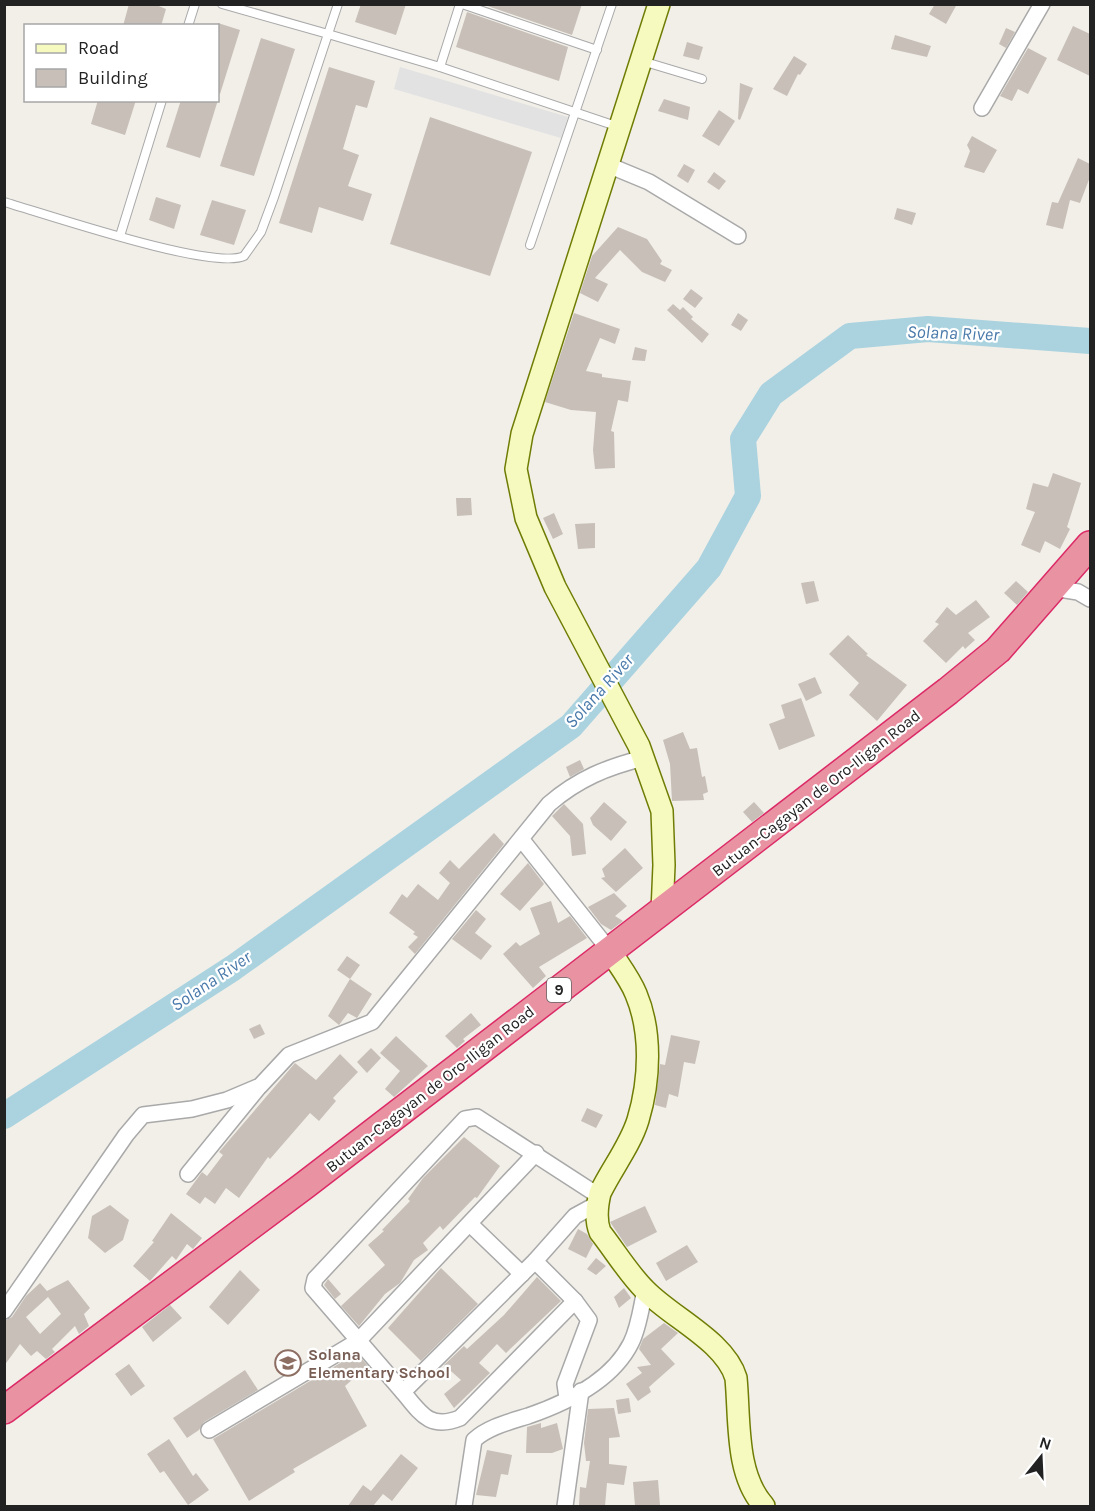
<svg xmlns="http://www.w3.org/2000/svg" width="1095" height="1511" viewBox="0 0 1095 1511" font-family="Karla,sans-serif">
<rect width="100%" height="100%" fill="#f2efe9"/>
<polygon fill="#e2e2e2" points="400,67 568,117 561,138 394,89"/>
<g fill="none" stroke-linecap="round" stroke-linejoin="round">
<polyline stroke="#aad3df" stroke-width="26" points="4,1116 233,968 571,726 709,568 748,496 743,439 771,394 850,336 928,329 1090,341"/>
</g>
<g fill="#c7bfb8" fill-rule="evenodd">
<polygon points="129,4 154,4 166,9 161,26 123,26"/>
<polygon points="361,4 406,4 396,35 355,22"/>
<polygon points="482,4 582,4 572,35"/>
<polygon points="935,4 957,4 946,24 929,14"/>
<polygon points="467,12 568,47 559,81 456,47"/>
<polygon points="218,23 240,30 220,94 218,93"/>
<polygon points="1073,26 1090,34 1090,76 1057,60"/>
<polygon points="1006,28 1015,32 1006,48 999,44"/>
<polygon points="895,35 931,46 927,57 891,49"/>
<polygon points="261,38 295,49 254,176 220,166"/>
<polygon points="687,42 703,47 699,60 683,56"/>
<polygon points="1028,48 1047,58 1028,94 1018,89 1012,101 1000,96"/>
<polygon points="794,56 807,64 800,75 798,74 787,96 773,89"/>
<polygon points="329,67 375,81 367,108 356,105 343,149 359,155 348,186 372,194 363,221 319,207 312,233 279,223"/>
<polygon points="740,83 753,88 740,120 738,119"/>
<polygon points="664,99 690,107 688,120 658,111"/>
<polygon points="98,100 136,100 125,135 91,124"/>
<polygon points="181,100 218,100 200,158 166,147"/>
<polygon points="719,110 735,121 719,146 702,136"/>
<polygon points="430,117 532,152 490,276 390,244"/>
<polygon points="972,136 997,150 984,173 964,167 970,151 967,145"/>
<polygon points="1078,158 1090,164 1090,177 1080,203 1070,200 1063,229 1046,225 1052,202 1058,203"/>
<polygon points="684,164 695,170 688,183 677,176"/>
<polygon points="714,172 726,181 719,190 707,182"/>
<polygon points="156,197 181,205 174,229 149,220"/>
<polygon points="212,200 246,210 234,245 200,235"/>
<polygon points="897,208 916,213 912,225 894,219"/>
<polygon points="618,227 647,239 662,261 660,264 672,270 665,282 642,272 620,250 595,278 608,284 598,302 580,293 592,256"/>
<polygon points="691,289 703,298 695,308 683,299"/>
<polygon points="673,304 680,310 683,307 693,317 691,319 709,334 702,343 667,310"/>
<polygon points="574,313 620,329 615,344 600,338 586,371 602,374 602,377 631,381 628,402 618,400 611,431 614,432 615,468 595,469 593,450 596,412 571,410 545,402"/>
<polygon points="738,313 748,320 741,331 731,325"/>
<polygon points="635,347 647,350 645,361 632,360"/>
<polygon points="1053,473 1081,483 1067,527 1070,529 1060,549 1045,541 1040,553 1021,545 1035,512 1026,509 1033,483 1048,487"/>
<polygon points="456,498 471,498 472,515 457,516"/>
<polygon points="554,513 563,534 553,539 543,518"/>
<polygon points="595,523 595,548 578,549 575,524"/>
<polygon points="814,581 819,601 806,604 801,583"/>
<polygon points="1016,581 1028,592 1017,605 1004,593"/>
<polygon points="976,600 990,617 968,633 975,640 965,649 963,646 946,663 923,641 939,624 935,622 947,607 956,615"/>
<polygon points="848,635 868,654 866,655 907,685 877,721 849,695 859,683 829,654"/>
<polygon points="815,677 822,693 806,701 798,684"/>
<polygon points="801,698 815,736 779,750 769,724 785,718 781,705"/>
<polygon points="683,732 690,749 697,748 702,777 705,776 708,792 703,794 704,800 672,801 670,764 663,740"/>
<polygon points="580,760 584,769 570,777 566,767"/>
<polygon points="604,802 627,822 611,841 593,825 590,818"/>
<polygon points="754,802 764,813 752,822 743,812"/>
<polygon points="564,804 583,824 586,854 572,856 570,836 552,816"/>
<polygon points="494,833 504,844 415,954 408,947 418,937 413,934 415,932 389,913 402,894 407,898 418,884 438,900 450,883 439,873 450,860 459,869"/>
<polygon points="625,848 643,868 616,892 601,878 605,877 602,869"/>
<polygon points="528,863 544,884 520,911 500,894"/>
<polygon points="614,893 627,906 615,916 623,921 611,930 601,924 588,907"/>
<polygon points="551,901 558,923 570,916 587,938 539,967 546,976 533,988 503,954 516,942 520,946 540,934 530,908"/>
<polygon points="476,910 486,919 475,933 492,946 481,960 452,939"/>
<polygon points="347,956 360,965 350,979 337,970"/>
<polygon points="350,979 372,994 357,1018 348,1013 339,1025 328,1016"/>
<polygon points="471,1013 481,1025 463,1039 465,1041 457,1048 445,1036"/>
<polygon points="260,1024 265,1034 254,1039 249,1029"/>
<polygon points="671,1035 700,1041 695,1064 684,1062 678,1097 669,1094 666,1108 655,1105 660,1064 665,1065"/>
<polygon points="396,1036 428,1066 394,1097 385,1089 400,1071 380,1053"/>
<polygon points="371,1048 381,1058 367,1073 357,1062"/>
<polygon points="340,1054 358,1072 333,1098 336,1101 319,1121 310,1113 270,1159 268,1157 239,1198 226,1188 215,1204 205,1197 200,1204 186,1194 202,1172 207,1176 223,1155 219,1152 295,1063 316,1080"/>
<polygon points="587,1108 603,1115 596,1128 581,1121"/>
<polygon points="464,1137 500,1166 477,1198 475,1197 443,1230 440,1226 423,1243 428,1250 414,1260 400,1283 385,1294 359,1326 341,1306 385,1265 368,1245 384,1231 382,1230 410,1201 408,1199 423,1178"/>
<polygon points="110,1205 129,1220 123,1240 105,1253 88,1238 92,1216"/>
<polygon points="645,1206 657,1232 627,1247 610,1222"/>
<polygon points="171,1213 202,1238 193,1249 187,1244 176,1260 172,1256 150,1281 133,1266 154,1242 152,1241"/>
<polygon points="578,1229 587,1234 593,1244 586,1258 568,1249"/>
<polygon points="687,1245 698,1262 666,1281 656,1263"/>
<polygon points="596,1258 606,1266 596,1275 587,1269"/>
<polygon points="441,1268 478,1304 421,1361 388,1328"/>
<polygon points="240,1270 260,1290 228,1325 209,1307"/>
<polygon points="537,1277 561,1301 506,1353 497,1344 479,1363 490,1373 454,1408 444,1394 461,1380 444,1365 464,1346 467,1349 504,1315"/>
<polygon points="328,1279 341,1294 335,1299 324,1285"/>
<path d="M68,1280L90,1308L84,1314L89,1326L79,1334L75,1326L52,1349L55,1352L46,1359L37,1351L31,1356L20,1344L4,1366V1321L12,1317L26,1296L40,1283L47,1291ZM48,1297L61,1314L40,1334L26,1317Z"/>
<polygon points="624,1288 631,1298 619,1308 614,1297"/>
<polygon points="170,1305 182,1318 153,1342 142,1327"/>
<polygon points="664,1323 678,1333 661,1349 675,1364 649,1387 651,1392 638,1401 626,1384 642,1373 637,1367 651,1365 639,1349 643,1339"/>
<polygon points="357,1353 368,1366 345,1386 367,1426 293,1469 295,1472 249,1501 213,1439"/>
<polygon points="129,1364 145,1386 131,1396 115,1374"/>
<polygon points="245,1370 258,1390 204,1422 199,1430 187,1438 173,1418"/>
<polygon points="629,1398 631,1412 618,1414 616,1400"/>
<polygon points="614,1408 620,1437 609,1438 609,1464 627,1466 624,1485 607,1483 605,1506 579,1506 580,1487 586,1488 590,1461 586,1461 584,1443 588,1409"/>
<polygon points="541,1423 541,1428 557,1423 563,1449 552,1453 526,1453 527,1427"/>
<polygon points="169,1439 193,1476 196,1473 209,1490 188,1505 164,1471 160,1473 147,1454"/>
<polygon points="487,1450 512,1455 508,1475 501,1474 496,1497 476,1495"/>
<polygon points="401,1454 418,1468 392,1501 383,1494 373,1506 348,1506 363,1485 371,1491"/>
<polygon points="658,1480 660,1505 635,1506 633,1482"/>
</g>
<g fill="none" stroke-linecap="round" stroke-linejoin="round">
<g stroke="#a9a9a9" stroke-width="10">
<g id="lane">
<polyline points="338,4 328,34 440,67 619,127"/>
<polyline points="462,4 597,50"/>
<polyline points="188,26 195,4"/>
<polyline points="642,61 702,79"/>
<polyline points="440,67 460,4"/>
<path d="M4,202C46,214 213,271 244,256L261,232L274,197L328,34L222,4"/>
<polyline points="120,236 162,100"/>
<polyline points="530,245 612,4"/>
</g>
</g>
<g stroke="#a9a9a9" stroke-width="18">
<g id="street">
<polyline points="982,108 1042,4"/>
<polyline points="608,165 649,182 738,236"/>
<polyline points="1053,588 1078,592 1090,599"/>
<polyline points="522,840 610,951"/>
<polyline points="188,1174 258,1088"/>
<polyline points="597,1204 575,1216 535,1261 403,1392 313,1288 315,1279 465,1119 477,1117 599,1196"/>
<polyline points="470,1224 522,1274"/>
<polyline points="535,1261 575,1301 589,1320 565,1384 567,1398"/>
<path d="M4,1311L126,1135L143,1115L192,1109L227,1100L260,1086L289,1055L372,1022L549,804C578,779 607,767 644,758"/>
<path d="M403,1392C421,1414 430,1430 460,1418L575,1301"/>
<polyline points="209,1430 358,1341 536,1153"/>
<path d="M464,1506L474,1440C488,1427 509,1422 528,1416C566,1403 612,1381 631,1343C639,1327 641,1308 645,1290"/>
<polyline points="565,1506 581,1391"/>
</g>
</g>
<g stroke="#707d05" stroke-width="24">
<g id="secondary">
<polyline points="659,4 522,434 516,469 526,518 555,587 639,746 662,811 664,865 662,912"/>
<path d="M610,951C619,965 630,979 636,994C652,1032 650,1080 638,1120C630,1146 612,1168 600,1193C597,1206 595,1219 600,1232C615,1251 628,1273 645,1290C672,1318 725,1341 736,1378C740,1420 735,1474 764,1506"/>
</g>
</g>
<g stroke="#dc2a67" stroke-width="30">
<polyline id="highway" points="4,1410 305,1185 948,691 998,650 1090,545"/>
</g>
<use href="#lane" stroke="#fff" stroke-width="8"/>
<use href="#street" stroke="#fff" stroke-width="15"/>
<use href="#secondary" stroke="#f7fabf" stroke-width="21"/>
<use href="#highway" stroke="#e892a2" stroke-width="27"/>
</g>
<defs>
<g id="school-ring" transform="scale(1.35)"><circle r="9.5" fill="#fff" stroke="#8d6e63" stroke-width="1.5"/><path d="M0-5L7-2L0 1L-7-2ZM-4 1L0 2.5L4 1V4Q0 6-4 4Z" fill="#8d6e63"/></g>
</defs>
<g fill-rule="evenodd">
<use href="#school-ring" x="288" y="1363"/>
</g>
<g text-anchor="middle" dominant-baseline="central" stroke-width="4.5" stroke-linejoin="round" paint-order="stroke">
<rect fill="#fff" stroke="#646464" stroke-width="1.5" x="547" y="978" width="24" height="24" rx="4.5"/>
<g font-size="15" font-weight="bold" fill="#222">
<text x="559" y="990">9</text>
</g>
<g font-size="16" fill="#222" stroke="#fff">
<text transform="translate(816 793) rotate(-38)">Butuan-Cagayan de Oro-Iligan Road</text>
<text transform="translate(430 1089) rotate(-38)">Butuan-Cagayan de Oro-Iligan Road</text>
</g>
<g font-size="16" font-weight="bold" fill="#785e54" stroke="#fff" text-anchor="start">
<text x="308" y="1354">Solana<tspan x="308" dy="18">Elementary School</tspan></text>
</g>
<g font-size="18" font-style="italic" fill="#4a7aab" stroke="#fff">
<text transform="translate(953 333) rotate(2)">Solana River</text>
<text transform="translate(599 691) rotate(-48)">Solana River</text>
<text transform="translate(211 981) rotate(-34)">Solana River</text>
</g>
</g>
<rect width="1095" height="1511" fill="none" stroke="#222222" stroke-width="12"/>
<rect x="24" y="24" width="195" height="78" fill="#ffffff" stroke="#a7a7a7" stroke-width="1.5"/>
<rect x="36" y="44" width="30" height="9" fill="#f7fabf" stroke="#a7a7a7" stroke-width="1.5"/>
<text x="78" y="54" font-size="18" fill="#222222">Road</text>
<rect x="36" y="69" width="30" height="18" fill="#c7bfb8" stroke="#a7a7a7" stroke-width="1.5"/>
<text x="78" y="84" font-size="18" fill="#222222">Building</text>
<g transform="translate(1041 1457) rotate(18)" stroke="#ffffff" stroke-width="4.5" paint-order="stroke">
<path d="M0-4.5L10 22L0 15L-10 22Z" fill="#222222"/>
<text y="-9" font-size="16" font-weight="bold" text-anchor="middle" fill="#222222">N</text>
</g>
</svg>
